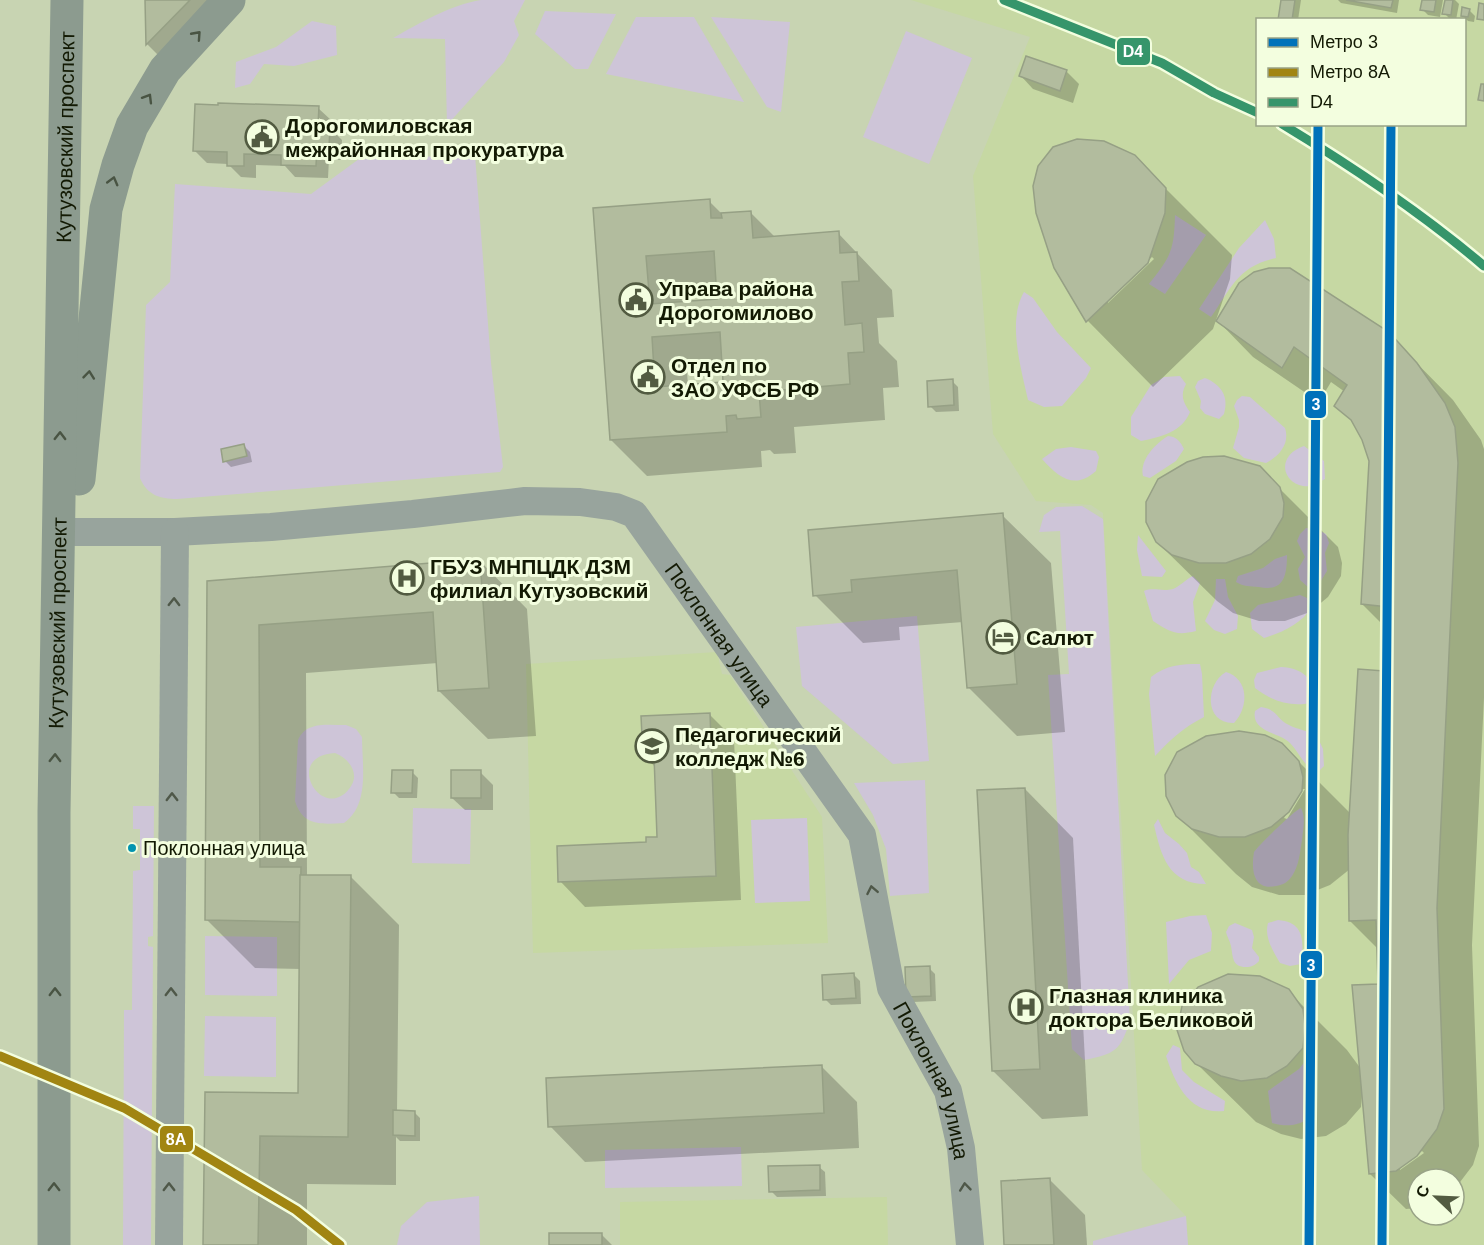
<svg xmlns="http://www.w3.org/2000/svg" width="1484" height="1245" viewBox="0 0 1484 1245" font-family="Arial,sans-serif">
<rect width="100%" height="100%" fill="#c8d4b2"/>
<g fill="#c6d8a3" fill-rule="evenodd">
<path d="M911,0H1484V1245H1188L1186,1216L1142,1170L1103,513L1091,505L1036,501L993,434L973,176L1030,37ZM1258,20H1464V124H1258ZM1418,1179H1454V1215H1418Z"/>
<polygon points="717,652 722,674 730,675 822,817 828,943 533,953 526,664"/>
<polygon points="887,1197 888,1245 620,1245 620,1202"/>
</g>
<g fill="#cec5d8" fill-rule="evenodd">
<path d="M481,0H525L514,21L519,35L504,62L447,125L445,39L393,38C420,23 450,5 481,0Z"/>
<polygon points="545,11 616,14 588,69 575,69 535,34"/>
<polygon points="636,17 694,17 744,102 606,74"/>
<polygon points="711,17 790,22 781,112 767,107"/>
<polygon points="312,21 336,26 337,55 294,66 264,64 250,84 235,88 236,62 276,47"/>
<polygon points="906,31 972,58 929,164 863,137"/>
<path d="M475,155L491,363L503,467L500,472L177,499C160,499 147,495 140,478L146,305L170,282L175,184L311,194L359,159Z"/>
<path d="M1175,215L1206,235L1165,294L1149,284C1171,256 1174,251 1175,215Z"/>
<path d="M1265,220L1274,239L1276,258C1238,266 1231,288 1211,317L1199,309L1239,248Z"/>
<path d="M1024,292L1033,298L1057,332L1091,368L1086,378L1062,406L1044,407L1028,400C1021,368 1007,321 1024,292Z"/>
<path d="M1180,376L1186,384C1180,395 1183,402 1190,412C1182,432 1161,437 1141,441L1131,435V417L1151,385L1164,377Z"/>
<path d="M1205,378C1222,385 1229,397 1224,414L1219,419L1205,414L1200,408L1201,401L1195,387L1198,381Z"/>
<path d="M1242,396L1250,397L1285,428C1290,443 1280,456 1266,463L1244,458L1233,448L1239,427V420L1234,406L1237,400Z"/>
<path d="M1168,436C1177,437 1180,441 1184,449L1176,461L1150,478L1143,476C1139,460 1156,443 1168,436Z"/>
<path d="M1304,446L1324,461L1325,479C1321,481 1316,485 1312,486C1285,490 1272,457 1304,446Z"/>
<path d="M1071,447L1096,451L1099,457L1096,471C1075,490 1059,478 1042,459L1056,449Z"/>
<path d="M1082,506L1103,519L1130,1021C1120,1051 1115,1054 1084,1060L1072,1049L1048,675L1069,674L1060,531L1039,532L1044,515L1056,507Z"/>
<polygon points="1306,528 1316,529 1326,534 1329,543 1325,553 1327,571 1319,584 1308,587 1300,580 1298,569 1305,557 1297,541 1300,534"/>
<polygon points="1138,535 1166,571 1162,577 1142,576 1137,550"/>
<path d="M1287,555C1287,577 1283,592 1259,587C1250,586 1244,587 1236,582L1238,576L1263,568L1275,559Z"/>
<path d="M1193,576L1200,583L1193,602L1196,631C1176,636 1170,632 1153,621L1144,591C1154,587 1162,592 1173,589C1179,587 1186,579 1193,576Z"/>
<polygon points="1216,579 1225,579 1228,597 1238,616 1237,629 1225,634 1214,630 1205,621 1215,600"/>
<path d="M1300,595L1307,598L1312,607C1301,624 1283,632 1264,638L1252,629L1250,613L1258,605Z"/>
<polygon points="917,616 929,761 893,764 802,686 796,627"/>
<path d="M1200,664L1202,674L1204,717C1184,727 1170,740 1155,756L1149,694L1151,677C1166,665 1181,664 1200,664Z"/>
<path d="M1281,667C1303,668 1315,679 1314,702C1293,708 1273,702 1255,688L1254,680L1257,673Z"/>
<path d="M1226,672C1249,679 1249,707 1234,723C1204,724 1205,684 1226,672Z"/>
<path d="M1261,707C1279,710 1276,719 1289,725C1298,730 1308,730 1317,736L1323,749L1324,766L1319,771C1305,770 1300,753 1290,743C1279,732 1251,732 1255,711Z"/>
<path d="M346,725L356,729L362,737C362,765 370,805 344,823C322,824 303,827 295,801L298,740C306,721 328,725 346,725ZM335,753C350,759 361,775 349,789C322,823 282,756 335,753Z"/>
<polygon points="925,780 929,893 890,896 886,849 873,815 854,783"/>
<polygon points="133,806 154,806 153,936 148,937 148,946 153,947 151,1245 123,1245 124,1010 132,1010 133,871 140,870 140,829 133,829"/>
<polygon points="413,808 471,809 470,864 412,863"/>
<path d="M1301,808C1306,818 1303,829 1302,840C1300,852 1299,866 1292,876C1288,882 1283,885 1276,886C1253,891 1251,869 1254,852C1259,845 1296,809 1301,808Z"/>
<polygon points="807,818 810,901 755,903 751,820"/>
<path d="M1158,819L1165,833L1179,844L1187,853L1191,867L1199,872L1206,884C1168,884 1161,855 1154,825Z"/>
<polygon points="1206,915 1212,933 1211,951 1189,960 1169,984 1166,922 1190,916"/>
<path d="M1278,920C1305,922 1304,942 1301,964L1290,966L1280,963C1273,951 1264,937 1268,923Z"/>
<path d="M1235,923L1252,930L1254,937L1252,948L1259,957V961C1255,965 1252,967 1246,967C1232,967 1233,957 1231,946C1230,941 1227,937 1226,932L1229,926Z"/>
<polygon points="205,936 277,937 277,996 205,995"/>
<polygon points="205,1016 276,1017 276,1077 204,1076"/>
<path d="M1173,1045L1180,1048L1182,1070L1194,1082L1225,1101L1224,1111C1189,1115 1175,1083 1166,1056Z"/>
<path d="M1307,1059L1314,1064L1313,1104L1309,1119C1295,1126 1287,1127 1272,1123L1268,1091L1299,1069Z"/>
<polygon points="741,1147 742,1186 605,1188 605,1150"/>
<polygon points="479,1196 480,1245 397,1245 401,1226 427,1202"/>
<polygon points="1186,1216 1188,1245 1093,1245 1093,1241"/>
</g>
<g fill="#0003" fill-rule="evenodd">
<polygon points="147,0 215,0 159,56 147,44"/>
<polygon points="1282,0 1301,0 1298,20 1281,20"/>
<polygon points="1338,0 1399,0 1397,13 1341,3"/>
<polygon points="1424,0 1443,0 1440,17 1428,15 1422,9"/>
<polygon points="1446,0 1455,0 1459,4 1456,20 1450,19 1444,13"/>
<polygon points="1469,10 1475,16 1474,22 1468,21 1462,15"/>
<polygon points="1066,71 1079,84 1073,103 1033,89 1021,76"/>
<path d="M318,108L331,120L330,128L342,140L341,160L329,159L328,178L295,177L285,166L256,165V178L241,177L228,164L207,163L195,151ZM317,118H320L319,133H316Z"/>
<path d="M1134,157L1232,255L1230,279L1213,329L1153,387L1088,321L1055,268ZM1152,257L1154,259L1108,303V299Z"/>
<path d="M709,201L723,215L751,213L775,237L838,233L892,290L894,317L877,318L879,343L897,361L899,387L883,388L885,420L794,427L796,453L774,454L770,450L761,451L762,467L647,476L611,440L594,209ZM718,289L719,301L682,303L681,291ZM724,369L725,383L688,386L687,372Z"/>
<path d="M1218,321L1388,334L1453,400L1481,440L1484,449V698L1472,945L1479,1146L1473,1165L1454,1190V1179H1418V1208L1406,1209L1370,1174L1362,1095L1361,1107L1346,1124L1326,1136L1301,1139L1281,1134L1256,1122L1196,1063L1288,991L1347,1050L1361,1069L1380,985L1378,949L1350,921V869L1330,885L1305,895H1279L1252,887L1236,874L1177,815L1207,737L1239,732L1281,744L1351,814L1385,673L1388,630L1362,604L1371,461L1357,426L1336,405L1345,392L1331,382L1319,402L1253,357ZM1301,789H1305L1287,819L1284,818ZM1422,1151L1424,1153L1400,1170V1166Z"/>
<polygon points="952,381 958,387 959,411 936,412 930,406"/>
<polygon points="244,446 250,452 252,462 231,467 225,461"/>
<polygon points="1259,468 1338,547 1342,563 1341,576 1328,597 1310,612 1285,621 1259,621 1233,613 1217,601 1157,542"/>
<polygon points="1002,515 1051,563 1065,732 1017,736 969,688 963,622 899,627 900,640 863,643 815,595"/>
<polygon points="479,560 527,609 536,736 488,739 439,691 438,663 306,673 307,876 351,877 399,925 397,1112 414,1112 420,1118 420,1141 400,1141 396,1137 396,1185 307,1184 307,1245 205,1245 207,1094 299,1095 301,969 255,968 207,920 208,582"/>
<polygon points="709,714 734,739 741,900 585,907 560,881 659,838 656,768 645,756"/>
<polygon points="412,772 418,778 417,798 399,798 393,792"/>
<polygon points="480,772 493,785 493,810 465,810 452,798"/>
<polygon points="1025,789 1073,838 1088,1116 1042,1119 993,1071"/>
<polygon points="929,968 935,974 936,1001 913,1002 906,969"/>
<polygon points="854,975 860,981 861,1004 831,1005 825,999"/>
<polygon points="821,1066 857,1102 859,1148 585,1162 550,1126"/>
<polygon points="819,1167 825,1172 826,1196 777,1197 771,1191"/>
<polygon points="1049,1179 1085,1215 1087,1245 1006,1245"/>
<polygon points="601,1234 612,1245 551,1245"/>
</g>
<g fill="#b2bc9e" stroke="#96a085" stroke-width="1.5" fill-rule="evenodd">
<polygon points="145,0 190,0 146,45"/>
<polygon points="1281,0 1295,0 1292,20 1278,20"/>
<polygon points="1346,0 1393,0 1391,8"/>
<polygon points="1422,0 1436,0 1434,12 1420,10"/>
<polygon points="1445,0 1453,0 1451,15 1442,14"/>
<polygon points="1479,3 1484,4 1484,20 1477,19"/>
<polygon points="1462,7 1470,9 1468,17 1461,16"/>
<polygon points="1026,56 1067,70 1060,91 1019,76"/>
<polygon points="1481,84 1484,84 1484,101 1478,100"/>
<polygon points="218,103 319,106 318,126 330,126 329,148 317,147 316,166 281,165 281,155 244,154 244,166 227,166 227,152 193,151 195,104 218,105"/>
<polygon points="1077,139 1104,141 1135,155 1166,188 1165,213 1148,263 1086,322 1054,268 1036,213 1033,186 1038,166 1053,147"/>
<path d="M710,199L711,218H722L721,213L751,211L753,238L839,231L840,253L857,252L859,281L842,282L845,325L862,323L864,352L848,353L850,384L759,392L761,417L737,419L736,415L726,416L727,432L610,440L593,208ZM714,251L717,299L650,304L646,256ZM720,332L723,382L655,387L652,337Z"/>
<polygon points="1269,268 1290,268 1389,332 1417,363 1445,403 1455,427 1458,463 1437,908 1444,1109 1437,1129 1417,1156 1396,1171 1369,1174 1352,985 1378,984 1376,920 1349,921 1348,835 1358,669 1384,671 1388,607 1361,604 1369,461 1362,440 1351,420 1334,406 1347,385 1294,347 1282,368 1216,321 1239,283 1254,272"/>
<polygon points="953,379 954,405 928,407 927,381"/>
<polygon points="244,444 247,456 223,462 221,449"/>
<polygon points="1224,456 1260,466 1280,487 1284,503 1283,517 1270,539 1251,554 1226,563 1199,563 1172,555 1156,542 1146,522 1146,502 1158,479 1187,462 1203,457"/>
<polygon points="1003,513 1017,684 967,688 957,570 851,580 852,592 813,596 808,530"/>
<polygon points="480,559 489,688 438,691 433,612 259,625 260,867 301,867 300,922 205,920 207,581"/>
<polygon points="710,713 716,876 558,882 557,846 646,842 646,837 657,837 654,756 643,757 641,716"/>
<polygon points="1239,731 1265,735 1282,743 1299,761 1303,777 1302,791 1289,812 1271,827 1245,837 1219,837 1192,829 1176,816 1166,796 1165,775 1177,752 1206,736"/>
<polygon points="392,770 413,770 412,793 391,793"/>
<rect x="451" y="770" width="30" height="28"/>
<polygon points="1025,788 1040,1069 992,1071 977,790"/>
<polygon points="300,875 351,875 348,1137 260,1136 258,1245 203,1245 205,1092 298,1093"/>
<polygon points="930,966 931,996 906,997 905,967"/>
<polygon points="854,973 856,998 823,1000 822,975"/>
<polygon points="1228,974 1260,976 1289,989 1303,1009 1305,1026 1303,1048 1287,1066 1267,1078 1241,1081 1221,1076 1195,1064 1184,1051 1177,1030 1182,1006 1198,987"/>
<polygon points="822,1065 824,1113 548,1127 546,1078"/>
<polygon points="393,1110 415,1111 415,1136 393,1135"/>
<polygon points="820,1165 820,1190 769,1192 768,1166"/>
<polygon points="1050,1178 1054,1245 1004,1245 1001,1181"/>
<rect x="549" y="1233" width="53" height="12"/>
</g>
<g fill="none" stroke-linecap="round" stroke-linejoin="round">
<g stroke="#98a49d" stroke-width="28">
<path id="s1" d="M74,532H175L271,527L413,514L525,501L580,502L616,507L634,514L862,835L891,988L948,1091L961,1148L970,1245"/>
<polyline points="169,1245 175,532"/>
</g>
<g stroke="#8c9b8f" stroke-width="33">
<polyline points="79,479 106,209 118,165 132,126 165,70 229,0"/>
<path id="s2" d="M54,1245V812L67,0"/>
</g>
<g stroke="#f3fedf" stroke-width="14">
<g id="rail-1">
<polyline points="1004,0 1162,63 1214,93 1258,113"/>
<path d="M1282,124C1353,167 1421,212 1484,266"/>
</g>
</g>
<use href="#rail-1" stroke="#36956b" stroke-width="9"/>
<g stroke="#f3fedf" stroke-width="14">
<g id="metro-1">
<polyline points="1309,1245 1318,124"/>
<polyline points="1382,1245 1391,124"/>
</g>
</g>
<g stroke="#f3fedf" stroke-width="14">
<polyline id="metro-2" points="0,1056 124,1108 296,1210 340,1245"/>
</g>
<use href="#metro-1" stroke="#0072ba" stroke-width="9"/>
<use href="#metro-2" stroke="#a18512" stroke-width="9"/>
</g>
<defs><path id="oneway-chevron" d="M-2-3.5L2.5 0L-2 3.5" fill="none" stroke-width="1.6" stroke-linecap="round" stroke-linejoin="round" transform="scale(1.5)"/></defs>
<g stroke="#495443">
<use href="#oneway-chevron" transform="translate(197 35) rotate(-48)"/>
<use href="#oneway-chevron" transform="translate(148 98) rotate(-59)"/>
<use href="#oneway-chevron" transform="translate(113 181) rotate(-75)"/>
<use href="#oneway-chevron" transform="translate(89 375) rotate(-84)"/>
<use href="#oneway-chevron" transform="translate(60 436) rotate(-89)"/>
<use href="#oneway-chevron" transform="translate(55 758) rotate(-89)"/>
<use href="#oneway-chevron" transform="translate(55 992) rotate(-90)"/>
<use href="#oneway-chevron" transform="translate(54 1187) rotate(-90)"/>
</g>
<g stroke="#4f5849">
<use href="#oneway-chevron" transform="translate(174 602) rotate(-89)"/>
<use href="#oneway-chevron" transform="translate(172 797) rotate(-90)"/>
<use href="#oneway-chevron" transform="translate(872 890) rotate(-101)"/>
<use href="#oneway-chevron" transform="translate(171 992) rotate(-90)"/>
<use href="#oneway-chevron" transform="translate(169 1187) rotate(-90)"/>
<use href="#oneway-chevron" transform="translate(965 1187) rotate(-96)"/>
</g>
<defs>
<g id="civic-ring" transform="scale(1.725)"><circle r="9.5" fill="#f3fedf" stroke="#525b41" stroke-width="1.5"/><path d="M-.6-6.5H3V-4.5H.6V-3L4-1V1h2V6H-6V1h2V-1L-.6-3ZM-1.2 2.5V6h2.4V2.5Z" fill="#525b41"/></g>
<g id="hospital-ring" transform="scale(1.725)"><circle r="9.5" fill="#f3fedf" stroke="#525b41" stroke-width="1.5"/><path d="M-5-5h3v3.5h4V-5h3V5h-3V1.5h-4V5h-3Z" fill="#525b41"/></g>
<g id="hotel-ring" transform="scale(1.725)"><circle r="9.5" fill="#f3fedf" stroke="#525b41" stroke-width="1.5"/><path d="M-6-4.5h1.5V1H6V5H4.5V3h-9V5H-6ZM-4 0a1.8 1.8 0 1 1 3.6 0ZM.5 0V-2.5h3Q6-2.5 6 0Z" fill="#525b41"/></g>
<g id="university-ring" transform="scale(1.725)"><circle r="9.5" fill="#f3fedf" stroke="#525b41" stroke-width="1.5"/><path d="M0-5L7-2L0 1L-7-2ZM-4 1L0 2.5L4 1V4Q0 6-4 4Z" fill="#525b41"/></g>
</defs>
<g fill-rule="evenodd">
<use href="#civic-ring" x="262" y="137"/>
<use href="#civic-ring" x="636" y="300"/>
<use href="#civic-ring" x="648" y="377"/>
<use href="#hospital-ring" x="407" y="578"/>
<use href="#hotel-ring" x="1003" y="637"/>
<use href="#university-ring" x="652" y="746"/>
<use href="#hospital-ring" x="1026" y="1007"/>
</g>
<circle fill="#0394b0" stroke="#f3fedf" stroke-width="2" cx="132" cy="848" r="5"/>
<g text-anchor="middle" dominant-baseline="central" stroke-width="6" stroke-linejoin="round" paint-order="stroke">
<g font-size="20" fill="#131a04" stroke="#f3fedf" text-anchor="start">
<text x="143" y="848">Поклонная улица</text>
</g>
<g font-size="21" font-weight="bold" fill="#131a04" stroke="#f3fedf" text-anchor="start">
<text x="285" y="125">Дорогомиловская<tspan x="285" dy="24">межрайонная прокуратура</tspan></text>
<text x="659" y="288">Управа района<tspan x="659" dy="24">Дорогомилово</tspan></text>
<text x="671" y="365">Отдел по<tspan x="671" dy="24">ЗАО УФСБ РФ</tspan></text>
<text x="430" y="566">ГБУЗ МНПЦДК ДЗМ<tspan x="430" dy="24">филиал Кутузовский</tspan></text>
<text x="1026" y="637">Салют</text>
<text x="675" y="734">Педагогический<tspan x="675" dy="24">колледж №6</tspan></text>
<text x="1049" y="995">Глазная клиника<tspan x="1049" dy="24">доктора Беликовой</tspan></text>
</g>
<g font-size="21" fill="#131a04" stroke="#f3fedf">
<text stroke="none"><textPath href="#s2" startOffset="1108">Кутузовский проспект</textPath></text>
<text stroke="none"><textPath href="#s2" startOffset="622">Кутузовский проспект</textPath></text>
<text stroke="none"><textPath href="#s1" startOffset="711">Поклонная улица</textPath></text>
<text stroke="none"><textPath href="#s1" startOffset="1215">Поклонная улица</textPath></text>
</g>
</g>
<g stroke="#f3fedf" stroke-width="2">
<rect x="1116" y="37" width="35" height="29" rx="6" fill="#36956b"/>
<rect x="1304" y="390" width="23" height="29" rx="6" fill="#0072ba"/>
<rect x="1300" y="950" width="23" height="29" rx="6" fill="#0072ba"/>
<rect x="159" y="1125" width="35" height="28" rx="6" fill="#a18512"/>
</g>
<g font-size="16" text-anchor="middle" font-weight="bold" fill="#fff">
<text x="1133" y="57">D4</text>
<text x="1316" y="410">3</text>
<text x="1311" y="971">3</text>
<text x="176" y="1145">8А</text>
</g>
<rect x="1256" y="18" width="210" height="108" fill="#f3fedf" stroke="#99a387" stroke-width="1.5"/>
<rect x="1268" y="38" width="30" height="9" fill="#0072ba" stroke="#99a387" stroke-width="1.5"/>
<text x="1310" y="48" font-size="18" fill="#131a04">Метро 3</text>
<rect x="1268" y="68" width="30" height="9" fill="#a18512" stroke="#99a387" stroke-width="1.5"/>
<text x="1310" y="78" font-size="18" fill="#131a04">Метро 8А</text>
<rect x="1268" y="98" width="30" height="9" fill="#36956b" stroke="#99a387" stroke-width="1.5"/>
<text x="1310" y="108" font-size="18" fill="#131a04">D4</text>
<g transform="translate(1436 1197) rotate(293)"><circle r="28" fill="#f3fedf" stroke="#99a387" stroke-width="1.5"/>
<path d="M0-4.5L10 22L0 15L-10 22Z" fill="#525b41"/>
<text y="-9" font-size="16" font-weight="bold" text-anchor="middle" fill="#131a04">С</text>
</g>
</svg>
